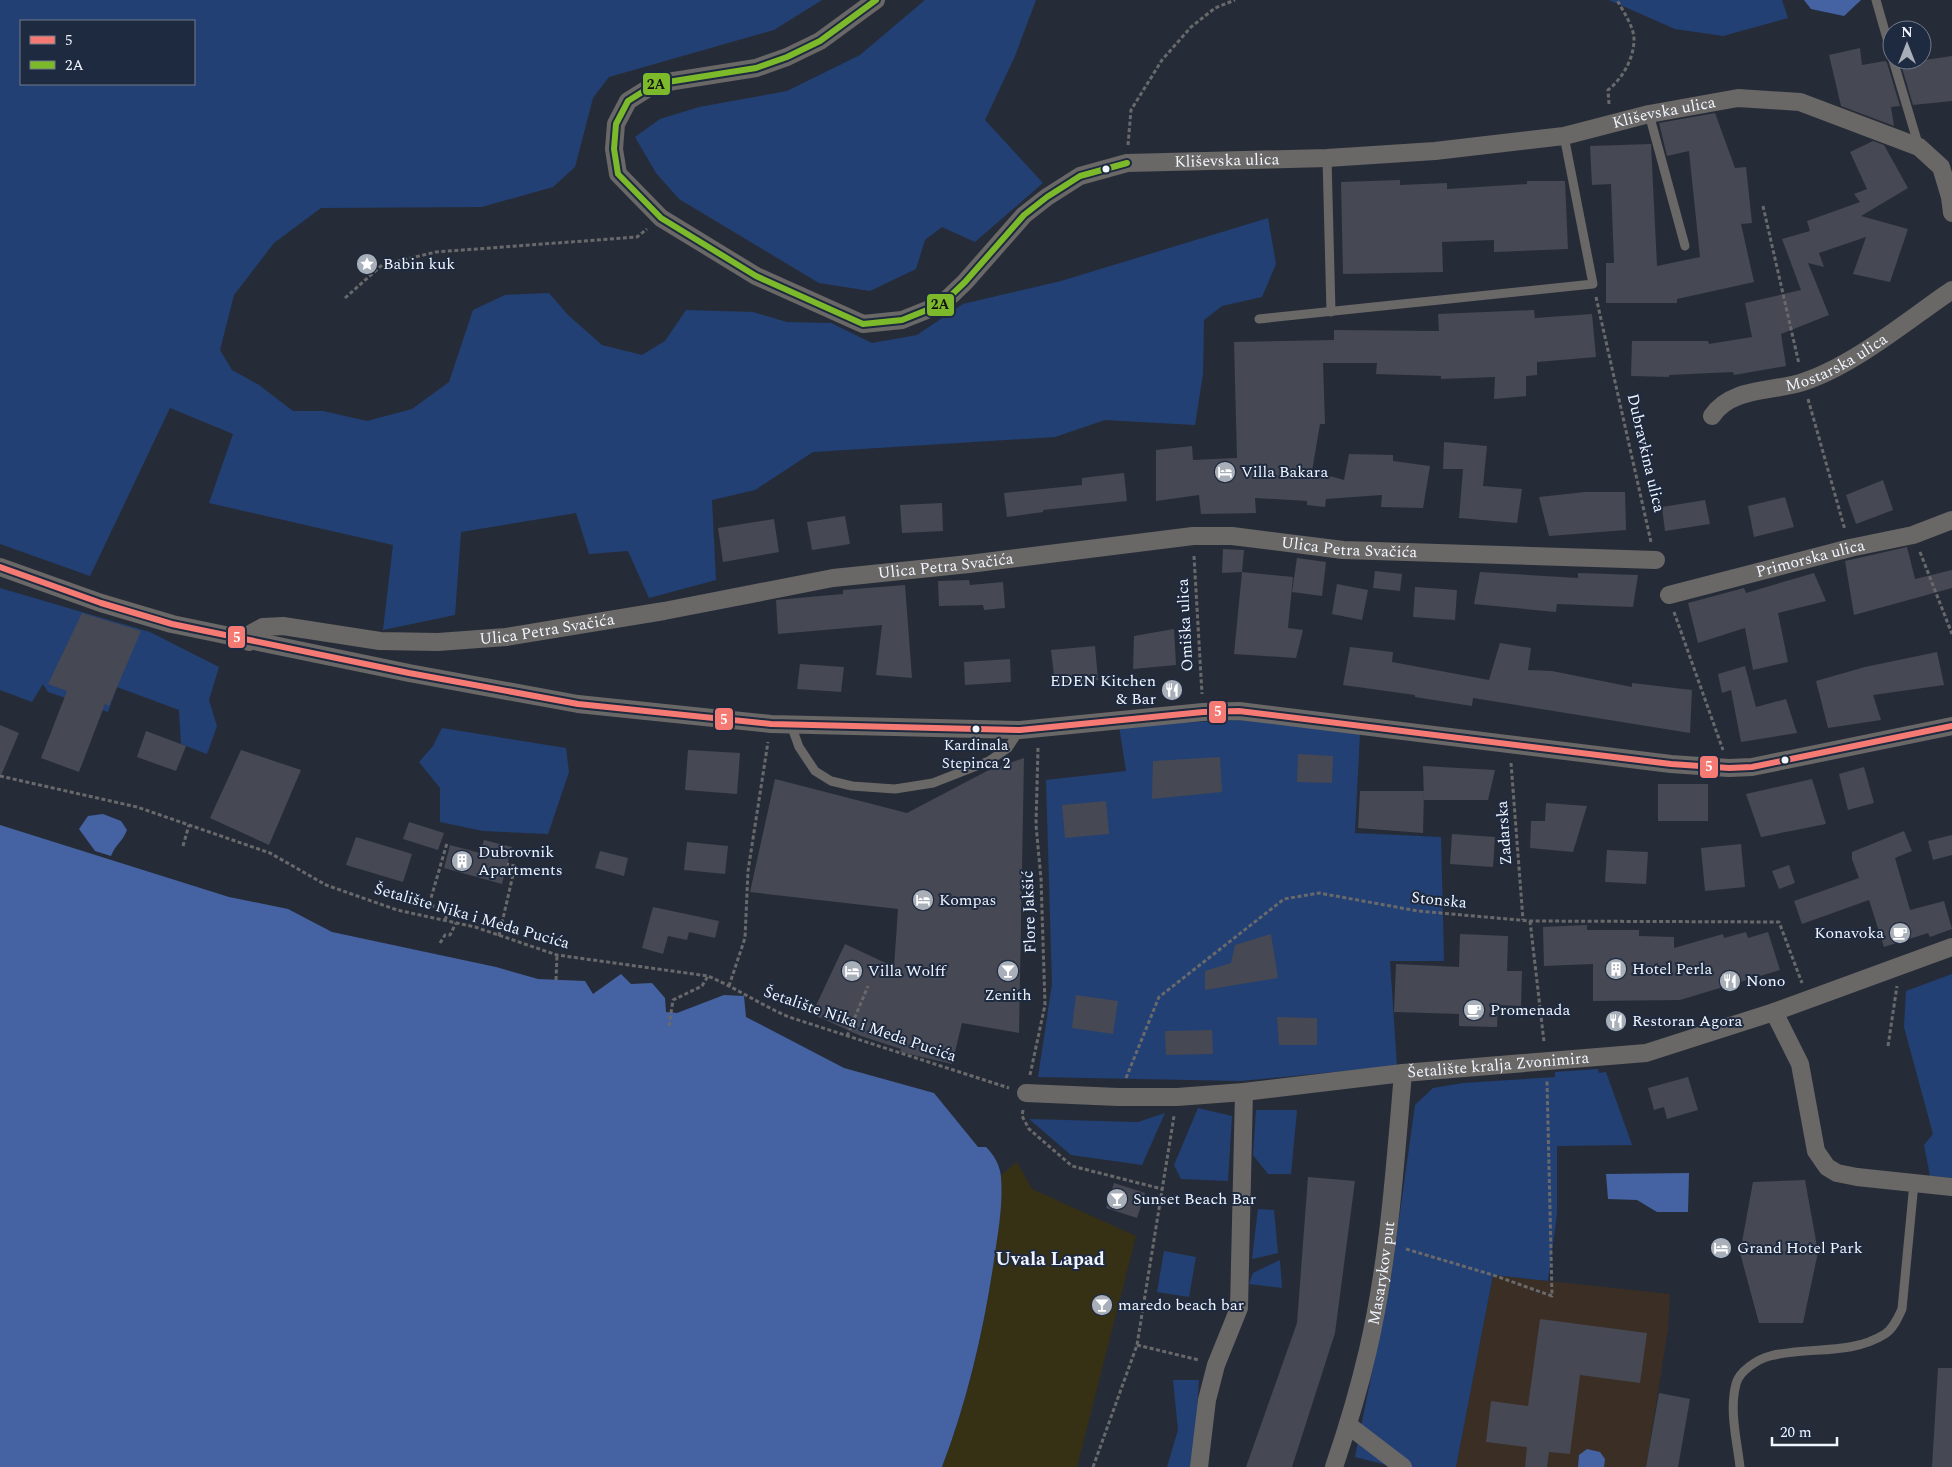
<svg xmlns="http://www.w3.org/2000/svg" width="1952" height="1467" viewBox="0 0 1952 1467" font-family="Spectral,serif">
<rect width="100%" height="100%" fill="#262c37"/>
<polygon fill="#3a2e25" points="1493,1275 1670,1294 1668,1329 1646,1467 1456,1467"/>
<g fill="#224074" fill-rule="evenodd">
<path d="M0,0H822L774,30L609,77L593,98L575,167L553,187L482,207L321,208L274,243L234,295L220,350L232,370L259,385L293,411H323L367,421L412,409L449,382L473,310L505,295L549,293L568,315L602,345L642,355L665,341L686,310L753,312L787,322L831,323L872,343L917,335L963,304L1061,281L1268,218L1276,264L1262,297L1222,306L1204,320L1203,374L1195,425L1105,420L1055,437L813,452L755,490L712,500L716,580L649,598L628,551L589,554L576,513L461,532L455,615L383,630L393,545L209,503L233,434L170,408L90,576L0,544ZM21,21H194V84H21Z"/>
<polygon points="925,0 1036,0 1015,56 985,120 1043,183 975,242 942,227 925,240 916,269 870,291 819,283 679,199 656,173 635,137 660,119 699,107 787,91 860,55"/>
<polygon points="1609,0 1782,0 1788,18 1723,36 1675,29"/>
<polygon points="0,588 150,632 219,667 209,700 217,726 207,754 181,744 179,710 117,687 108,712 48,692 43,684 32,702 0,690"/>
<polygon points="1239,720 1360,733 1355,833 1441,837 1444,961 1390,961 1397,1066 1241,1081 1038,1077 1052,984 1046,780 1126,771 1119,726"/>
<polygon points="442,728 566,748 569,772 548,834 483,831 440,822 440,788 419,762 433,746"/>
<polygon points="1952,974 1952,1178 1930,1176 1924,1145 1933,1134 1904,1027 1906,991"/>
<polygon points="1598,1069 1599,1073 1606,1072 1632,1145 1557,1146 1557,1214 1548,1281 1493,1275 1456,1467 1395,1467 1355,1457 1391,1277 1415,1105 1433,1088 1463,1083 1555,1077 1555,1072"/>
<polygon points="1198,1108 1232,1116 1228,1181 1181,1179 1174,1165"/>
<polygon points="1256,1110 1297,1110 1291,1174 1268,1174 1253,1155"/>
<polygon points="1165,1113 1142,1165 1071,1155 1029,1119 1138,1122"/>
<polygon points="1258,1209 1274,1210 1278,1253 1252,1259"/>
<polygon points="1164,1251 1196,1257 1189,1297 1157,1292"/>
<polygon points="1280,1260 1282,1288 1249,1284 1253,1273"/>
<polygon points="1173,1380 1199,1380 1193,1467 1167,1467 1178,1430"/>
</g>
<path fill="#363015" d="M1017,1162L1032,1189L1136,1236L1077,1467H942C978,1374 996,1274 1001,1175Z"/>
<g fill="#4562a2">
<polygon points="1804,0 1861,0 1844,16 1811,9"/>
<path d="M103,814L121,821L127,830C123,841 115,845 111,856L95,851L79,829L88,816Z"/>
<path d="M0,825L229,897L288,909L332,932L496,967L538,979L585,981L593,994L621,974L631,984L652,983L665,998L666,1012L677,1013L724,995L744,996L746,1017L844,1068L934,1093L978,1147H986C994,1155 1000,1165 1001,1177C1003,1201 999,1228 995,1253C985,1325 968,1399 942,1467H0Z"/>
<polygon points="1689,1173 1688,1212 1657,1212 1637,1200 1608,1199 1606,1174"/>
<polygon points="1587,1449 1600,1452 1605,1459 1604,1467 1578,1467 1579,1455"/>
</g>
<g fill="#464853">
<polygon points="1860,48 1862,65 1885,61 1887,63 1900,106 1891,107 1894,126 1841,106 1829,55"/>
<polygon points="1952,56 1952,101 1913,105 1900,61 1925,60"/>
<polygon points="1715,113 1735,168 1746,167 1752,223 1741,224 1754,282 1677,299 1677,303 1606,303 1606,263 1614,263 1611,184 1592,185 1590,146 1651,144 1657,266 1700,257 1689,151 1667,156 1659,123"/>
<polygon points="1873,141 1884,145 1908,188 1861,216 1908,229 1890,282 1853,274 1866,237 1819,253 1824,267 1808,263 1829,315 1781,334 1786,366 1734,375 1733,372 1669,375 1669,377 1631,376 1632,341 1708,341 1709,344 1752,337 1745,303 1801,290 1782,239 1810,231 1807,221 1860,202 1854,194 1867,189 1850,152"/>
<polygon points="1400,180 1400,185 1447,183 1447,189 1527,184 1527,181 1565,181 1568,249 1494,252 1494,240 1442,242 1443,272 1343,274 1341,182"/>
<polygon points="1534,310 1535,318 1592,314 1596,357 1537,362 1537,375 1526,376 1526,396 1494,399 1495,377 1441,379 1441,376 1376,374 1377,363 1323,363 1325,424 1320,424 1312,471 1344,480 1349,454 1393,455 1393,461 1430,466 1423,508 1381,507 1382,495 1326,499 1325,507 1307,505 1307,501 1255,498 1256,513 1201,514 1199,495 1156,501 1156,450 1192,446 1193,460 1237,458 1234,342 1334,340 1334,330 1439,331 1438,314"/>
<polygon points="1444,442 1487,446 1483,486 1522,489 1517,523 1459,518 1463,469 1443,469"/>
<polygon points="1124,473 1127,501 1043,510 1043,512 1007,517 1004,493 1082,485 1082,478"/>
<polygon points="1883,480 1893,510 1856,524 1846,495"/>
<polygon points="1585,492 1625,492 1626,530 1549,536 1539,497"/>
<polygon points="1785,497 1794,527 1754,537 1748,506"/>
<polygon points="1705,500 1710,524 1665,531 1662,507"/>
<polygon points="942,503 943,531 902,533 900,505"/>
<polygon points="845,516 850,544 812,550 807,522"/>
<polygon points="774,519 779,552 723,562 718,528"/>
<polygon points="1907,547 1915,579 1952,570 1952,588 1854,615 1845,561"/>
<polygon points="1223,549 1244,550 1242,572 1222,573"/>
<polygon points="1297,558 1326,562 1322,596 1292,592"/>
<polygon points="1375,571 1402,574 1400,591 1373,588"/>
<polygon points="1242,572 1293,577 1288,628 1303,630 1296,658 1234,654"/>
<polygon points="1480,572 1578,578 1578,573 1638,575 1633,607 1557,604 1556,612 1474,604"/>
<polygon points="1814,573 1826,601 1778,613 1788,662 1753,670 1745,628 1698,643 1688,603 1744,588 1746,593"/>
<polygon points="969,580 970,585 1003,582 1005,608 984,610 983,605 939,606 938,581"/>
<polygon points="1337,584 1368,590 1362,620 1332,614"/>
<polygon points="905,585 912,678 876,675 882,625 778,634 776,600 843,594 843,590"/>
<polygon points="1415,587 1457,590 1455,620 1413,617"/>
<polygon points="82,613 141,631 109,706 105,704 79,772 41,758 67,691 48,684"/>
<polygon points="1174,629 1176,665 1133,669 1134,636"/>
<polygon points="1500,643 1531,648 1528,670 1552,671 1632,687 1632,683 1692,690 1690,733 1473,698 1472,706 1415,697 1415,695 1343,685 1350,647 1393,652 1392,662 1489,680"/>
<polygon points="1095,646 1098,680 1055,684 1051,650"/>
<polygon points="1937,652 1944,685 1873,695 1881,720 1828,728 1816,681 1865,667"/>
<polygon points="1010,659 1011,682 965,685 964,662"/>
<polygon points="800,664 844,667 841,692 797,689"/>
<polygon points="1745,666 1756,707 1786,699 1797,733 1741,742 1731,690 1722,693 1718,674"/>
<polygon points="0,725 19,733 0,778"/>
<polygon points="146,731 186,746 176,771 137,757"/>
<polygon points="241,750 301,770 269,845 210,818"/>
<polygon points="688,750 740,753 737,794 685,790"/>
<polygon points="1298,754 1333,756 1332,783 1297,782"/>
<polygon points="1220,757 1222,792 1152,799 1153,761"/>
<polygon points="1024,758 1019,1033 962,1023 952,1064 900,1052 901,1049 861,1036 812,1014 845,944 894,967 898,909 750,892 775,779 907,813 987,771"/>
<polygon points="1423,766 1495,770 1488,800 1424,800"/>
<polygon points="1864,767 1874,803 1848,810 1839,774"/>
<polygon points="1812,779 1826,824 1761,837 1746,794"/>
<rect x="1658" y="784" width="50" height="37"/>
<polygon points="1360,791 1424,791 1423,833 1358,828"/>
<polygon points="1106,801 1109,834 1065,838 1062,805"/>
<polygon points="1546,803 1587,806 1573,852 1530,848 1531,821 1545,821"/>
<polygon points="409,822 444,833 438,850 403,839"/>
<polygon points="1904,831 1912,851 1895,858 1910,910 1944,901 1952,929 1930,937 1928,933 1884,947 1869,900 1802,924 1794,901 1859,878 1852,859 1852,852"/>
<polygon points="1452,834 1495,837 1493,867 1450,864"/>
<polygon points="1952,835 1952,855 1933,860 1928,841"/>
<polygon points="356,837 412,854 403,882 346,865"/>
<polygon points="484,840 512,847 502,884 444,868 450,845 480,853"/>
<polygon points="687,842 728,846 725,874 684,870"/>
<polygon points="1741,844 1745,887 1705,891 1701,848"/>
<polygon points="1607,850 1648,852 1646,884 1605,882"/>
<polygon points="600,851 628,858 624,876 595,868"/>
<polygon points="1789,865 1795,883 1779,889 1772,871"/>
<polygon points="653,907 719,921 715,938 689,932 687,940 668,936 663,954 642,948"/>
<polygon points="1587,925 1587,930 1639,930 1639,936 1674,937 1674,948 1723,934 1724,938 1746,932 1748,938 1768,932 1780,970 1680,1000 1593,1001 1593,964 1544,966 1543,927"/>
<polygon points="1271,934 1278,978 1205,990 1205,971 1231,963 1235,945"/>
<polygon points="1460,934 1508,936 1507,971 1522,971 1521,1006 1498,1005 1497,1027 1459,1026 1459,1014 1394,1012 1396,964 1459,967"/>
<polygon points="1076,995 1118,1001 1113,1034 1072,1028"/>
<polygon points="1277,1017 1317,1018 1317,1045 1279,1045"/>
<polygon points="1212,1030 1213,1054 1166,1055 1165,1031"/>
<polygon points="1688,1077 1698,1110 1667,1119 1664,1107 1654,1110 1648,1088"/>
<polygon points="1308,1177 1355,1181 1335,1333 1292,1467 1246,1467 1297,1323"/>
<polygon points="1805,1180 1818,1252 1803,1323 1759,1323 1740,1253 1753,1182"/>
<polygon points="1114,1183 1145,1193 1137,1218 1106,1208"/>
<polygon points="1540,1319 1647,1333 1640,1383 1580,1375 1570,1454 1549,1452 1547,1467 1525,1467 1527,1447 1486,1442 1491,1401 1528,1406"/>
<polygon points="1938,1368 1952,1368 1952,1467 1932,1467"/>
<polygon points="1659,1393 1690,1399 1678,1467 1646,1467"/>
</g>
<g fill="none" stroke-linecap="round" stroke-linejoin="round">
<g stroke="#69696c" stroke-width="3" stroke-dasharray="4 2.5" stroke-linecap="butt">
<path d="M1609,104L1608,90C1622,79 1634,59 1634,39C1634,27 1623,11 1617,0"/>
<polyline points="1128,145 1131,110 1162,60 1191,27 1215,8 1235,0"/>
<polyline points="1763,206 1799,364"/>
<polyline points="1596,297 1651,542"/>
<polyline points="345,298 382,265 436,252 637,237 647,229"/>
<polyline points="1808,399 1845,530"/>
<polyline points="1920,552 1952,634"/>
<polyline points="1194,556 1202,694"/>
<polyline points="1674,612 1723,750"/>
<polyline points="1511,763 1523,920"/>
<path d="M0,776L137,807L270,853L326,885L397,910L475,927L557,955L708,976C736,988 761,1005 789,1017L1009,1088"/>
<polyline points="183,846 189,825"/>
<polyline points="445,920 449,910 429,905 447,843"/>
<polyline points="1530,921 1544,1042"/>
<polyline points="499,936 515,866 507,864"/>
<polyline points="440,943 445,935 450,935 456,923"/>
<polyline points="556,980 557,955"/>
<polyline points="729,986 745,938 748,871 768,742"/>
<polyline points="669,1026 673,1000 702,986 708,976"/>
<polyline points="847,1036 868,986"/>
<polyline points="1888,1046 1897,986"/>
<polyline points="1030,1075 1045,1005 1041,879 1036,825 1038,748"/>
<polyline points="1126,1078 1159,997 1284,899 1319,893 1418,911 1530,921 1779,922 1802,983"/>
<polyline points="1023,1110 1022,1116 1029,1129 1072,1166 1162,1189"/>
<polyline points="1406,1249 1493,1275 1552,1296 1547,1081"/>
<polyline points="1137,1345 1199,1360"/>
<polyline points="1093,1467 1137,1345 1174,1116"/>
</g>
<g stroke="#6a6767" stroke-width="9">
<polyline points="1876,0 1892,56"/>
<polyline points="1893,60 1919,147"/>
<polyline points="1649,114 1685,246"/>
<polyline points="1327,158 1331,312"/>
<polyline points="1259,319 1593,284 1564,136"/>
<polyline points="791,725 799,747 815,771 831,781 852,786 895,789 933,783 989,761 1008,748 1020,730"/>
<path d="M1740,1467C1737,1441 1729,1410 1736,1384C1739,1371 1758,1359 1770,1356C1808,1346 1850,1356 1885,1334C1893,1329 1898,1318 1902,1309L1914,1183"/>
</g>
<g stroke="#6a6767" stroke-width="18">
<path id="s1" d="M876,0L820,41L787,57L756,68L655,84L628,101L616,124L614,149L618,174L661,218L756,276L863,324L902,320L942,304L965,282L1024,215L1047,197L1080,176L1127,163L1327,158L1435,151L1564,136L1649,114L1738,98L1800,102L1919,147L1941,167L1950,197L1952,213"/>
<path id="s2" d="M1712,416C1731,387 1773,392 1803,382C1853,366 1908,320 1952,290"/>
<polyline points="0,567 101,603 172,624 409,673 578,704 771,724 1020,730 1203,712 1239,711 1671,764 1729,768 1752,767 1952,726"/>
<path id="s3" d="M1669,595L1850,548L1913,535L1952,520"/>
<path id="s4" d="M249,642L252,633L263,627L283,626L380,641L438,642L506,637L664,611L833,578L969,564L1193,536H1232L1343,550L1656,560"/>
<polyline points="1774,1012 1800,1064 1816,1151 1827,1167 1837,1173 1857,1177 1952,1187"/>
<path id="s5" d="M1026,1093L1118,1097H1177L1244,1092L1403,1073L1646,1053L1774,1012L1952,947"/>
<polyline points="1348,1425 1403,1467"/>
<polyline points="1199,1467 1207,1400 1216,1365 1239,1308 1244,1092"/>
<path id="s6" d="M1334,1467C1347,1429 1359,1389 1368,1350C1389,1259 1395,1166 1403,1073"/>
</g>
<g stroke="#1e2a3f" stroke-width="10">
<polyline id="bus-1" points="0,567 101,603 172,624 409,673 578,704 771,724 1020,730 1203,712 1239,711 1671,764 1729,768 1752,767 1952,726"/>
</g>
<g stroke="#1e2a3f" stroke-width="10">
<polyline id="bus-2" points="876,0 820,41 787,57 756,68 655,84 628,101 616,124 614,149 618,174 661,218 756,276 863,324 902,320 942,304 965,282 1024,215 1047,197 1080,176 1127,163"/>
</g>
<use href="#bus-1" stroke="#f57a74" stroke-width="6"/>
<use href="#bus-2" stroke="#7cba2b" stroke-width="6"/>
</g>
<defs>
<g id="sight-disc" transform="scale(1.125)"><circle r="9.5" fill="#a9afb8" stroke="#1e2a3f"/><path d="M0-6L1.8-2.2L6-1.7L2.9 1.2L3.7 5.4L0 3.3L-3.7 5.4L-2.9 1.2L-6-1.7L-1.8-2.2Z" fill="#fff"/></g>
<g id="hotel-disc" transform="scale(1.125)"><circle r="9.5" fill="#a9afb8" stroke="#1e2a3f"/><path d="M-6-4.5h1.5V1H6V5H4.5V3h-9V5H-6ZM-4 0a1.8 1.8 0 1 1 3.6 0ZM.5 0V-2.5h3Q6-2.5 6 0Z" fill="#fff"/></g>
<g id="restaurant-disc" transform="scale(1.125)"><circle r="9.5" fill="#a9afb8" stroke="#1e2a3f"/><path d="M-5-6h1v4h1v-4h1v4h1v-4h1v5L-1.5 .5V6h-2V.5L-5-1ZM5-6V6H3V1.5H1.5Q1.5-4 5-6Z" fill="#fff"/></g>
<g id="building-disc" transform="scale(1.125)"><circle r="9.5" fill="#a9afb8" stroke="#1e2a3f"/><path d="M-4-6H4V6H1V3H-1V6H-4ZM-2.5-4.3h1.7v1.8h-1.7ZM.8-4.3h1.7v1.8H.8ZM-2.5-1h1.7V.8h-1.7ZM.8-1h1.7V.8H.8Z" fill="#fff"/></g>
<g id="cafe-disc" transform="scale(1.125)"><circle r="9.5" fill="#a9afb8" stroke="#1e2a3f"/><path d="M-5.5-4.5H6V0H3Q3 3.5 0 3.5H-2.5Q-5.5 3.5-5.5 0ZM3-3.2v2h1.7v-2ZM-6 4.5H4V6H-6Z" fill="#fff"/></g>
<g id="bar-disc" transform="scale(1.125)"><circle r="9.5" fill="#a9afb8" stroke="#1e2a3f"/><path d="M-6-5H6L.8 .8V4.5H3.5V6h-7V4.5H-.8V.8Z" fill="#fff"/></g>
</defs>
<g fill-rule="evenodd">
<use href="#sight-disc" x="367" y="264"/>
<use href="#hotel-disc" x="1225" y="472"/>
<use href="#restaurant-disc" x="1172" y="690"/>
<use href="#building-disc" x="462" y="861"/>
<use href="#hotel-disc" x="923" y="900"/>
<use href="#cafe-disc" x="1900" y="933"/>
<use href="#building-disc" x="1616" y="969"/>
<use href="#hotel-disc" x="852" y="971"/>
<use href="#bar-disc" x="1008" y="971"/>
<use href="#restaurant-disc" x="1730" y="981"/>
<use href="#cafe-disc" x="1474" y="1010"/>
<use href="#restaurant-disc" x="1616" y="1021"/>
<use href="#bar-disc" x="1117" y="1199"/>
<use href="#hotel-disc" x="1721" y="1248"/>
<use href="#bar-disc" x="1102" y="1305"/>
</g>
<g fill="#f0f5fe" stroke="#1e2a3f" stroke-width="2">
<circle cx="1106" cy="169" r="4.5"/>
<circle cx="976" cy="729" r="4.5"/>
<circle cx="1785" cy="760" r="4.5"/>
</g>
<g text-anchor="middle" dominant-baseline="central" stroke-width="4" stroke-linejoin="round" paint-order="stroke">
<g font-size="15" fill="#f0f5fe" stroke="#1e2a3f">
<text x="976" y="745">Kardinala<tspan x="976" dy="18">Stepinca 2</tspan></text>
</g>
<g font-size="16" fill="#f0f5fe" stroke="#1e2a3f">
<text stroke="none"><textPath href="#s1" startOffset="1501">Kliševska ulica</textPath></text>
<text stroke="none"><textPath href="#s1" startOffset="1060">Kliševska ulica</textPath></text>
<text stroke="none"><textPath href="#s2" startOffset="138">Mostarska ulica</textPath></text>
<text transform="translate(1646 453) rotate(77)">Dubravkina ulica</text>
<text stroke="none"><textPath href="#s4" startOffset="1118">Ulica Petra Svačića</textPath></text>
<text stroke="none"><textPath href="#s3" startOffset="146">Primorska ulica</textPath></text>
<text stroke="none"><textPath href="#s4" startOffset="712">Ulica Petra Svačića</textPath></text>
<text transform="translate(1185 625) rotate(-93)">Omiška ulica</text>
<text stroke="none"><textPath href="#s4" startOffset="308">Ulica Petra Svačića</textPath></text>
<text transform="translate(1504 833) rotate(-94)">Zadarska</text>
<text transform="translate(1439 900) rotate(6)">Stonska</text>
<text transform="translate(1029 912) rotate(-92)">Flore Jakšić</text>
<text transform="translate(472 916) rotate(16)">Šetalište Nika i Meda Pucića</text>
<text transform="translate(860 1024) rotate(19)">Šetalište Nika i Meda Pucića</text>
<text stroke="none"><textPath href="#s5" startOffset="474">Šetalište kralja Zvonimira</textPath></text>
<text stroke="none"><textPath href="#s6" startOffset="200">Masarykov put</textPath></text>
</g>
<g font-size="16" fill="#f0f5fe" stroke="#1e2a3f" text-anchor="start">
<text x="383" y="264">Babin kuk</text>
<text x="1241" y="472">Villa Bakara</text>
<text x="1156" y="681" text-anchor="end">EDEN Kitchen<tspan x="1156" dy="18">&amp; Bar</tspan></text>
<text x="478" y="852">Dubrovnik<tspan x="478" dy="18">Apartments</tspan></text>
<text x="939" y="900">Kompas</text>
<text x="1884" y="933" text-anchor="end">Konavoka</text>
<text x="1632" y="969">Hotel Perla</text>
<text x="868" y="971">Villa Wolff</text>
<text x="1746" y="981">Nono</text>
<text x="1008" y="995" text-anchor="middle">Zenith</text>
<text x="1490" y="1010">Promenada</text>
<text x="1632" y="1021">Restoran Agora</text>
<text x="1133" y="1199">Sunset Beach Bar</text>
<text x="1737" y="1248">Grand Hotel Park</text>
<text x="1118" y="1305">maredo beach bar</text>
</g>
<g font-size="19" font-weight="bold" fill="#f0f5fe" stroke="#1e2a3f">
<text x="1050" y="1259">Uvala Lapad</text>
</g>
</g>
<g stroke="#1e2a3f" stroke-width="2">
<rect x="642" y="72" width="29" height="24" rx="5" fill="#7cba2b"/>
<rect x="926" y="293" width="29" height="24" rx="5" fill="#7cba2b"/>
<rect x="227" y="625" width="19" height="24" rx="5" fill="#f57a74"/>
<rect x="1208" y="700" width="19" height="24" rx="5" fill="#f57a74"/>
<rect x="714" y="707" width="20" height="24" rx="5" fill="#f57a74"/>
<rect x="1699" y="755" width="20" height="24" rx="5" fill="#f57a74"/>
</g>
<g font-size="14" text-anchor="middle" font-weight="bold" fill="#fff">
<text x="237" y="642">5</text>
<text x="1218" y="716">5</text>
<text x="724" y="724">5</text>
<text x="1709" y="771">5</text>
</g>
<g font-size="14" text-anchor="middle" font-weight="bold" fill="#111">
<text x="656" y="89">2A</text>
<text x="940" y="309">2A</text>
</g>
<rect x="20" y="20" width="175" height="65" fill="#1e2a3f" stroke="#727b8b"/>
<rect x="30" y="36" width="25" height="8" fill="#f57a74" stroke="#727b8b"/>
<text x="65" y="45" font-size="15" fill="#f0f5fe">5</text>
<rect x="30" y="61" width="25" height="8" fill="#7cba2b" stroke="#727b8b"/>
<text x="65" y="70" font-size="15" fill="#f0f5fe">2A</text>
<g transform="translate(1907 45)"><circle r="24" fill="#1e2a3f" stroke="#727b8b"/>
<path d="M0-4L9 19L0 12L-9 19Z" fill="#a9afb8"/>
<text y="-8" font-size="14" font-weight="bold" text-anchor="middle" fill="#f0f5fe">N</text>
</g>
<path d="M1772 1437v8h65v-8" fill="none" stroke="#f0f5fe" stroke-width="2.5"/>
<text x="1780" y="1437" font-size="15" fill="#f0f5fe" stroke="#1e2a3f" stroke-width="4" paint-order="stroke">20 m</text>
</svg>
